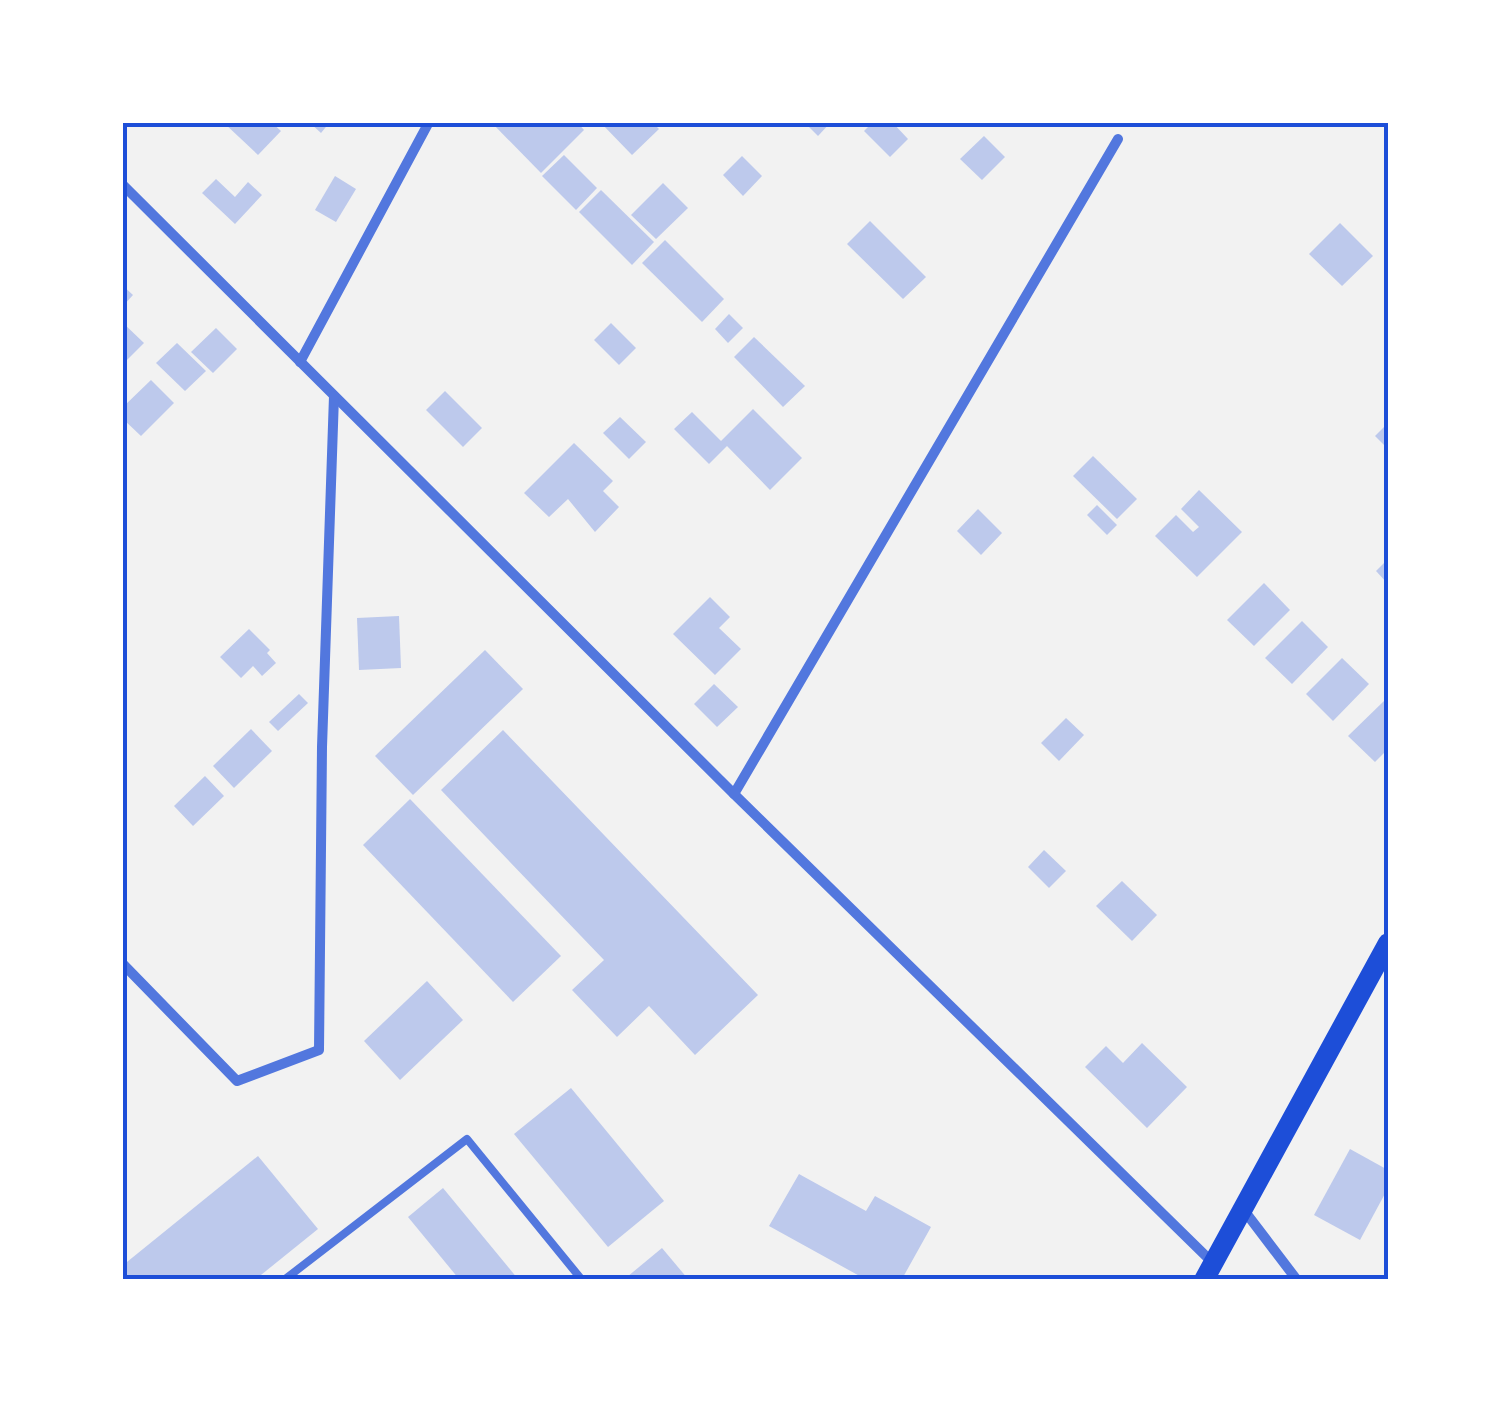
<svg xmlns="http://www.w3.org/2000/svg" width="1511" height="1402" viewBox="0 0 1511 1402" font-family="'Open Sans',sans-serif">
<rect width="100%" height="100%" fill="#f2f2f2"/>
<g fill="#bdc9ec">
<polygon points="223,122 271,122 281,131 258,155"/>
<polygon points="309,122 330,122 321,133"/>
<polygon points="491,122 577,122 584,130 541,173"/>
<polygon points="600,122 652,122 659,129 632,155"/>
<polygon points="804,122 831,122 818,136"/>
<polygon points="873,122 892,122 908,139 890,157 864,131"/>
<polygon points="984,136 1005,157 982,180 960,159"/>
<polygon points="564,155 597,188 576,210 542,176"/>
<polygon points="742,156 762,176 743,196 723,175"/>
<polygon points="335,176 356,189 336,222 315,210"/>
<polygon points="216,179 235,197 248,182 262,195 235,224 202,193"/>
<polygon points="663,183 688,208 656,239 631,215"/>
<polygon points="601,190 654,242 632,265 579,212"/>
<polygon points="870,221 926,277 903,299 847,244"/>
<polygon points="1340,223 1373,256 1342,286 1309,254"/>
<polygon points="665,240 724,299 702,322 642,263"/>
<polygon points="122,285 133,295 122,307"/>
<polygon points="729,314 743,328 728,343 715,329"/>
<polygon points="122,322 144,343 122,365"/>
<polygon points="611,323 636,348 619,365 594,340"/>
<polygon points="216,328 237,349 213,373 191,352"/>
<polygon points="754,337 805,386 783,407 734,357"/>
<polygon points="177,343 206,371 185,391 156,363"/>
<polygon points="151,380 174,403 141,436 122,418 122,408"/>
<polygon points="445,391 482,428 463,447 426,410"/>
<polygon points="753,409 802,458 770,490 727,446 709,464 674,429 692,412 721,441"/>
<polygon points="620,417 646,442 629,459 603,433"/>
<polygon points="1388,423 1388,449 1375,436"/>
<polygon points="574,443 613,481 603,491 619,507 595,532 568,499 549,517 524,493"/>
<polygon points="1093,456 1137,499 1117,519 1073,476"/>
<polygon points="1199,490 1242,532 1197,577 1155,536 1176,515 1193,532 1199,527 1181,509"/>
<polygon points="1097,505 1117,525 1107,535 1087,515"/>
<polygon points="978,509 1002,533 981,555 957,531"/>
<polygon points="1388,559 1388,584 1376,571"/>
<polygon points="1264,583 1290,610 1254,646 1227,620"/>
<polygon points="710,597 730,617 719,628 741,649 715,675 673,634"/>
<polygon points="399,616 401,668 359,670 357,618"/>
<polygon points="1302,621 1328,647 1292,684 1265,658"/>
<polygon points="249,629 270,650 267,653 276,663 262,676 253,666 241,678 220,657"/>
<polygon points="485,650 523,689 413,795 375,756"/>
<polygon points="1342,658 1369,684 1333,721 1306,694"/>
<polygon points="714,684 738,707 717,727 694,704"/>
<polygon points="299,694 308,703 278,731 269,722"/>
<polygon points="1385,700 1388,703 1388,749 1375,762 1348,736"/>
<polygon points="1066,718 1084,735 1059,761 1041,743"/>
<polygon points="251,729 272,751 234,788 213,766"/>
<polygon points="503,730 758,995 695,1055 649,1006 617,1037 572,990 604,960 441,790"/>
<polygon points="205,776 224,796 193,826 174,806"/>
<polygon points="410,799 561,956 513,1002 363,845"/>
<polygon points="1044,850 1066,871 1049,888 1028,867"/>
<polygon points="1122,881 1157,915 1132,941 1096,906"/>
<polygon points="427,981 463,1020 400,1080 364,1041"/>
<polygon points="1142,1043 1187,1087 1147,1128 1085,1067 1106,1046 1123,1063"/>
<polygon points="571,1088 664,1201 608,1247 514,1134"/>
<polygon points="1350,1149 1388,1170 1388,1188 1360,1240 1314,1215"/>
<polygon points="258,1156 318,1229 256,1279 122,1279 122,1266"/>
<polygon points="799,1174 866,1211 875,1196 931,1227 902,1279 865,1279 769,1226"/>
<polygon points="443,1188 518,1279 459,1279 408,1217"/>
<polygon points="662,1248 688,1279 629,1279 627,1277"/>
</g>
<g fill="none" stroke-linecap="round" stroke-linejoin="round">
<polyline stroke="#5277de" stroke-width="8" points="284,1280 467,1139 582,1280"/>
<g stroke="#5277de" stroke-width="10">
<polyline points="122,184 734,794 1213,1263"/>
<polyline points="300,362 429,122"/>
<polyline points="734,794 1118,139"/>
<polyline points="122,963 237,1081 319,1050 322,747 334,396"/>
<polyline points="1243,1209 1297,1280"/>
</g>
<polyline stroke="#1d4ed8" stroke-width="20" points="1204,1280 1388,943"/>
</g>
<rect width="1511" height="1402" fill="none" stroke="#ffffff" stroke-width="250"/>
<rect x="125" y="125" width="1261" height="1152" fill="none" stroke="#1d4ed8" stroke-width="4"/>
</svg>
